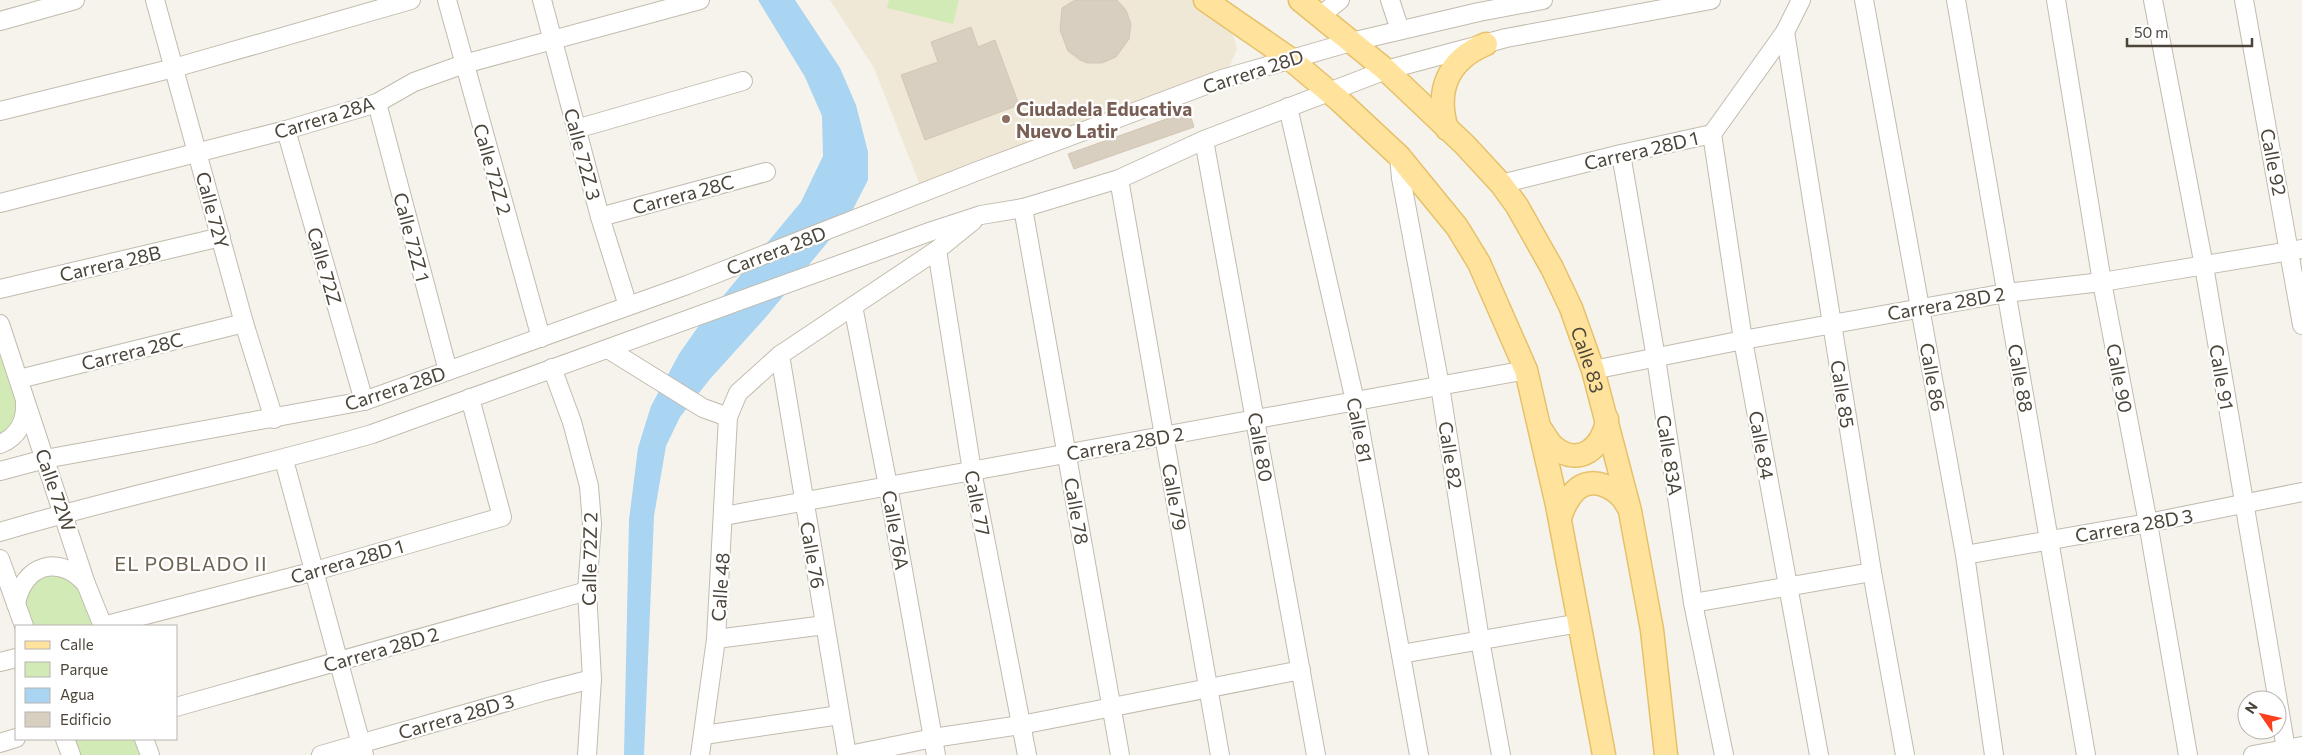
<svg xmlns="http://www.w3.org/2000/svg" width="2302" height="755" viewBox="0 0 2302 755" font-family="Commissioner,sans-serif">
<rect width="100%" height="100%" fill="#f6f3ec"/>
<polygon fill="#efe8d6" points="830,0 1205,0 1227,24 1234,38 1237,49 1229,68 923,193 874,68"/>
<g fill="#d2eab5">
<polygon points="889,0 959,0 953,24 887,8"/>
<polygon points="0,324 26,414 0,444"/>
<polygon points="64,567 103,626 24,626 26,578"/>
<polygon points="65,739 144,739 150,755 71,755"/>
</g>
<polygon fill="#a9d4f2" points="758,0 795,0 840,68 856,105 868,152 868,180 850,215 766,317 710,379 680,417 666,446 654,516 644,755 624,755 629,520 638,448 651,406 679,354 700,324 801,202 823,156 822,116 805,77"/>
<g fill="#d8cfc1" stroke="#d3c7b4">
<polygon points="1075,0 1117,0 1126,10 1131,24 1129,39 1116,57 1102,63 1087,63 1080,60 1068,51 1060,30 1062,8"/>
<polygon points="971,27 978,47 995,40 1019,105 925,140 901,75 938,62 931,42"/>
<polygon points="1189,111 1194,127 1074,169 1068,154"/>
</g>
<g fill="none" stroke-linecap="round" stroke-linejoin="round">
<g stroke="#c2bbae" stroke-width="20">
<g id="minor">
<polyline points="155,0 244,323 274,419"/>
<polyline points="447,0 541,338"/>
<polyline points="542,0 600,217 628,306"/>
<polyline points="1390,0 1400,30"/>
<polyline points="1864,0 1965,555 1994,755"/>
<polyline points="1956,0 2086,755"/>
<polyline points="2056,0 2102,282 2148,523 2188,755"/>
<polyline points="2153,0 2204,266 2287,755"/>
<polyline points="2244,0 2302,325"/>
<polyline points="1320,16 1340,0"/>
<polyline points="0,21 75,0"/>
<polyline points="1785,32 1872,572 1905,755"/>
<polyline points="377,103 448,371"/>
<polyline points="1288,107 1355,401 1419,755"/>
<polyline points="0,111 174,68 411,0"/>
<polyline points="576,129 743,81"/>
<polyline points="286,130 364,401"/>
<polyline points="1712,134 1743,340 1819,755"/>
<polyline points="1204,140 1316,755"/>
<polyline points="1621,154 1656,358 1693,603 1724,755"/>
<polyline points="1399,156 1401,178 1440,386 1480,640 1501,755"/>
<polyline points="1119,179 1220,755"/>
<polyline points="1501,184 1621,154 1712,134 1785,32 1801,0"/>
<polyline points="0,203 286,130 377,103 414,82 464,64 700,0"/>
<polyline points="1023,208 1120,755"/>
<polyline points="600,217 766,172"/>
<polyline points="937,250 972,471 1027,755"/>
<polyline points="0,289 221,237"/>
<polyline points="853,306 888,486 936,755"/>
<polyline points="0,324 86,584 103,626"/>
<polyline points="608,349 703,408 728,417"/>
<polyline points="780,355 847,755"/>
<polyline points="552,368 572,422 589,486 592,524 587,591 592,679 587,755"/>
<polyline points="1593,370 1743,340 2006,293 2102,282 2302,249"/>
<polyline points="19,379 244,323"/>
<path d="M0,444C18,437 26,421 25,403"/>
<polyline points="284,460 364,755"/>
<polyline points="0,471 45,459 364,401 687,285 975,172 1222,79 1351,42 1479,12 1543,0"/>
<polyline points="724,516 1526,370"/>
<path d="M0,532C123,495 249,470 372,434L932,231L981,215L1023,208L1119,179L1204,140L1386,70L1506,38L1711,0"/>
<polyline points="1965,555 2148,523 2302,492"/>
<polyline points="0,559 24,626"/>
<polyline points="1693,603 1872,572"/>
<path d="M16,604C23,565 59,553 86,584"/>
<polyline points="103,626 315,571 502,517 470,398"/>
<polyline points="716,639 825,625"/>
<polyline points="1401,654 1580,623"/>
<polyline points="0,662 16,658"/>
<polyline points="176,707 587,591"/>
<polyline points="704,735 840,715"/>
<polyline points="65,739 71,755"/>
<polyline points="144,739 150,755"/>
<polyline points="0,743 16,738"/>
<polyline points="321,755 545,691 592,679"/>
<polyline points="700,755 716,639 728,417 738,393 780,355 937,250 973,221"/>
<polyline points="849,755 933,738 1021,725 1301,670"/>
<polyline points="2253,755 2302,746"/>
</g>
</g>
<g stroke="#e6c16a" stroke-width="25">
<g id="major">
<polyline points="1205,0 1289,58 1340,101 1399,156 1457,227 1479,263 1526,370 1557,505 1604,755"/>
<path id="s1" d="M1300,0L1386,70L1465,145L1501,184L1517,206L1552,268L1571,308L1593,370L1630,511L1652,630L1666,755"/>
<path d="M1447,129C1435,90 1448,60 1486,44"/>
<path d="M1542,431C1545,436 1549,443 1554,447C1579,468 1604,447 1607,419"/>
<path d="M1560,518C1563,508 1567,499 1575,491C1592,474 1618,488 1627,505"/>
</g>
</g>
<use href="#minor" stroke="#fff" stroke-width="18"/>
<use href="#major" stroke="#ffe39c" stroke-width="22"/>
</g>
<circle fill="#8d6e63" stroke="#fff" stroke-width="2" cx="1006" cy="119" r="5"/>
<g text-anchor="middle" dominant-baseline="central" stroke-width="4.5" stroke-linejoin="round" paint-order="stroke">
<g font-size="19" fill="#4b4439" stroke="#fff">
<text transform="translate(1253 71) rotate(-18)">Carrera 28D</text>
<text transform="translate(324 117) rotate(-17)">Carrera 28A</text>
<text transform="translate(1641 150) rotate(-13)">Carrera 28D 1</text>
<text transform="translate(583 154) rotate(75)">Calle 72Z 3</text>
<text transform="translate(2274 162) rotate(79)">Calle 92</text>
<text transform="translate(493 169) rotate(74)">Calle 72Z 2</text>
<text transform="translate(683 194) rotate(-15)">Carrera 28C</text>
<text transform="translate(213 210) rotate(75)">Calle 72Y</text>
<text transform="translate(412 237) rotate(75)">Calle 72Z 1</text>
<text transform="translate(776 250) rotate(-21)">Carrera 28D</text>
<text transform="translate(110 263) rotate(-13)">Carrera 28B</text>
<text transform="translate(325 266) rotate(74)">Calle 72Z</text>
<text transform="translate(1946 303) rotate(-10)">Carrera 28D 2</text>
<text transform="translate(132 351) rotate(-14)">Carrera 28C</text>
<text stroke="none"><textPath href="#s1" startOffset="470">Calle 83</textPath></text>
<text transform="translate(1933 377) rotate(80)">Calle 86</text>
<text transform="translate(2222 377) rotate(80)">Calle 91</text>
<text transform="translate(2021 378) rotate(80)">Calle 88</text>
<text transform="translate(2120 378) rotate(79)">Calle 90</text>
<text transform="translate(395 388) rotate(-18)">Carrera 28D</text>
<text transform="translate(1843 394) rotate(81)">Calle 85</text>
<text transform="translate(1360 430) rotate(79)">Calle 81</text>
<text transform="translate(1125 443) rotate(-10)">Carrera 28D 2</text>
<text transform="translate(1762 445) rotate(80)">Calle 84</text>
<text transform="translate(1261 447) rotate(80)">Calle 80</text>
<text transform="translate(1451 455) rotate(81)">Calle 82</text>
<text transform="translate(1670 455) rotate(81)">Calle 83A</text>
<text transform="translate(56 490) rotate(71)">Calle 72W</text>
<text transform="translate(1175 497) rotate(80)">Calle 79</text>
<text transform="translate(978 503) rotate(79)">Calle 77</text>
<text transform="translate(1077 511) rotate(80)">Calle 78</text>
<text transform="translate(2134 525) rotate(-10)">Carrera 28D 3</text>
<text transform="translate(896 530) rotate(80)">Calle 76A</text>
<text transform="translate(813 555) rotate(80)">Calle 76</text>
<text transform="translate(589 559) rotate(-89)">Calle 72Z 2</text>
<text transform="translate(347 561) rotate(-16)">Carrera 28D 1</text>
<text transform="translate(720 587) rotate(-86)">Calle 48</text>
<text transform="translate(381 649) rotate(-16)">Carrera 28D 2</text>
<text transform="translate(456 716) rotate(-16)">Carrera 28D 3</text>
</g>
<g font-size="19" font-weight="bold" fill="#785e54" stroke="#fff" text-anchor="start">
<text x="1016" y="108">Ciudadela Educativa<tspan x="1016" dy="22">Nuevo Latir</tspan></text>
</g>
<g font-size="20" letter-spacing="1" fill="#6e6250" stroke="#fff">
<text x="191" y="563">EL POBLADO II</text>
</g>
</g>
<rect x="15" y="625" width="162" height="115" fill="#ffffff" stroke="#b7b4b0"/>
<rect x="25" y="641" width="25" height="8" fill="#ffe39c" stroke="#b7b4b0"/>
<text x="60" y="650" font-size="15" fill="#4b4439">Calle</text>
<rect x="25" y="662" width="25" height="15" fill="#d2eab5" stroke="#b7b4b0"/>
<text x="60" y="675" font-size="15" fill="#4b4439">Parque</text>
<rect x="25" y="688" width="25" height="15" fill="#a9d4f2" stroke="#b7b4b0"/>
<text x="60" y="700" font-size="15" fill="#4b4439">Agua</text>
<rect x="25" y="712" width="25" height="15" fill="#d8cfc1" stroke="#b7b4b0"/>
<text x="60" y="725" font-size="15" fill="#4b4439">Edificio</text>
<g transform="translate(2262 715) rotate(304)"><circle r="24" fill="#ffffff" stroke="#b7b4b0"/>
<path d="M0-4L9 19L0 12L-9 19Z" fill="#fc3f1d"/>
<text y="-8" font-size="14" font-weight="bold" text-anchor="middle" fill="#4b4439">N</text>
</g>
<path d="M2127 38v8h125v-8" fill="none" stroke="#4b4439" stroke-width="2.5"/>
<text x="2134" y="38" font-size="15" fill="#4b4439" stroke="#ffffff" stroke-width="4" paint-order="stroke">50 m</text>
</svg>
